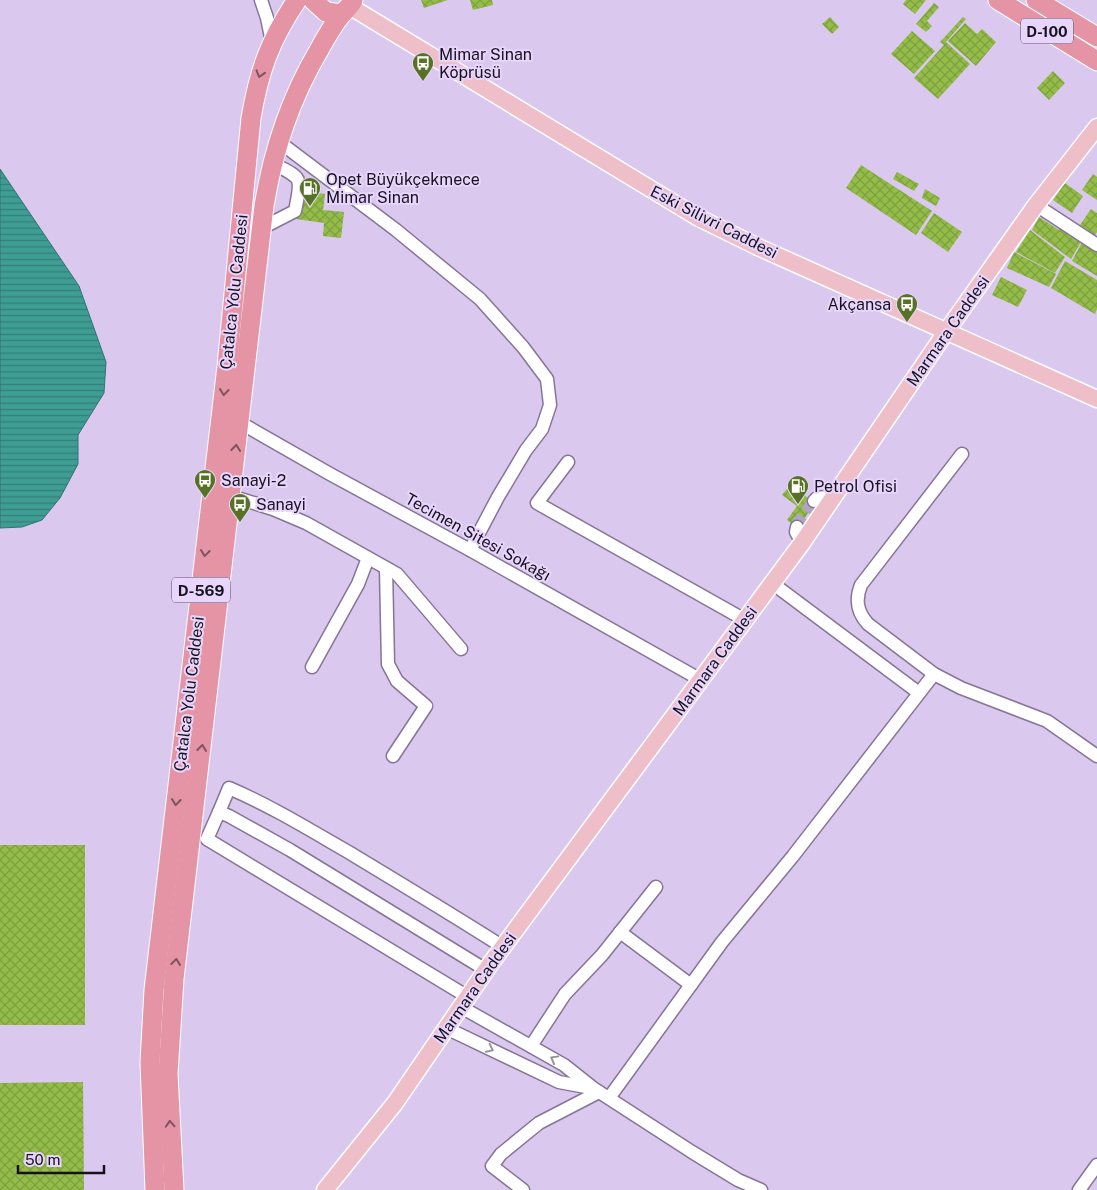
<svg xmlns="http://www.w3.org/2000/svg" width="1097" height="1190" viewBox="0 0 1097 1190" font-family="'Public Sans',sans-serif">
<defs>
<pattern id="water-rules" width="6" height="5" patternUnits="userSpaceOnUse" patternTransform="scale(1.25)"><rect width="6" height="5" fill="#3e9d94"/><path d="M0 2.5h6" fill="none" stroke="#337f78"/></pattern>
<pattern id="building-cross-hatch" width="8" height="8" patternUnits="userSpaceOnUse" patternTransform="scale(1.25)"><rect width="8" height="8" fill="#93bc49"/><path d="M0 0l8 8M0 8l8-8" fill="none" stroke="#7ea13f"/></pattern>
</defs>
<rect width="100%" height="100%" fill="#dac8ee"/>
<polygon fill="url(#water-rules)" stroke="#337371" points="0,169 79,286 106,362 104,393 78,435 78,464 60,498 42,520 22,527 0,528"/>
<g fill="url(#building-cross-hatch)">
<polygon points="421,0 448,0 424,8"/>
<polygon points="470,0 492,0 493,5 473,10"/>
<polygon points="906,0 926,0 915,14 903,4"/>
<polygon points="934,3 939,7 927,21 932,26 926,32 916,24"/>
<polygon points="830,17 839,27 832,34 822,24"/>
<polygon points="963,17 966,19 946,42 970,64 938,99 914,78 944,45 940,42"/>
<polygon points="965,23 977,34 982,29 996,42 976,66 948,41"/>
<polygon points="912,31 935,51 914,74 891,54"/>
<polygon points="1053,71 1065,83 1049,100 1037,88"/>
<polygon points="861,165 932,211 916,235 846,188"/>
<polygon points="897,172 919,184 914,191 893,179"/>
<polygon points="1093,174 1097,177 1097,200 1082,190"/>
<polygon points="1065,183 1083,196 1072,213 1053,200"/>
<polygon points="293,189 325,194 323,210 344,212 341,238 323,236 324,223 289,218"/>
<polygon points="925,189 940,198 936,206 922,198"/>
<polygon points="1091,209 1097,213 1097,232 1095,235 1080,225"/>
<polygon points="934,213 962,232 948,252 921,233"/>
<polygon points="1039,217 1059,230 1060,228 1081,242 1071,259 1032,230"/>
<polygon points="1030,230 1065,257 1055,273 1016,252"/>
<polygon points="1082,242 1097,252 1097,276 1072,261"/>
<polygon points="1014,252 1056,274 1049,287 1007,268"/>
<polygon points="1065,261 1097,280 1097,309 1095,314 1051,288"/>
<polygon points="1001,277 1027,290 1018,307 992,295"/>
<polygon points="790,485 815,503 798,528 787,520 797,506 782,495"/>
<rect x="0" y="845" width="85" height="180"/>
<polygon points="83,1082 84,1190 0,1190 0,1083"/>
</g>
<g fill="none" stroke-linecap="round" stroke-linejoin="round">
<polyline stroke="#b3a4c5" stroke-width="12" stroke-dasharray="12 6" stroke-linecap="butt" points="797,527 798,523 814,501"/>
<g stroke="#857597" stroke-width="15">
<g id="minor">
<polyline points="261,0 267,18 272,42"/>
<polyline points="278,141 396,230 480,299 523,347 547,379 550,405 542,429 526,450 498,497 470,550"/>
<polyline points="1036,205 1097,245"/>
<path d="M262,228L295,211C302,176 303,179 272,163"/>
<polyline points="239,422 330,474 470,550 701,680"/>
<path d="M962,454L861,585C855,600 857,612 868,624L934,674L961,688L1047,721L1097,756"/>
<polyline points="568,462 537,503 745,620"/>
<polyline points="231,496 273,509 306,523 397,574 461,649"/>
<polyline points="814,501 817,498 835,496"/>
<polyline points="797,527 796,532 802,543"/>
<polyline points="386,568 388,664 397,681 426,706 393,756"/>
<polyline points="772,583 919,693"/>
<polyline points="312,667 358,584 368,558"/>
<path d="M219,812L229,788C271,806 310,830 350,853C401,884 453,915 503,947"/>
<polyline points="620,932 691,985"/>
<polyline points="468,997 207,839 219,812 229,816 290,850 486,970"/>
<polyline points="461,1007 564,1065 593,1088 692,1152 738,1180 761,1190"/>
<polyline points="446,1028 559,1082 591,1088"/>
<polyline points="531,1046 565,994 602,955 656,887"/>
<polyline points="609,1098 722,942 793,856 934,674"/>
<polyline points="523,1190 492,1166 501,1154 539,1123 599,1092"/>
<polyline points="1079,1190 1097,1165"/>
</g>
</g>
<g stroke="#fff" stroke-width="19">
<g id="major">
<polyline points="351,7 697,217 758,247 1097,399"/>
<polyline points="325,1190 395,1103 491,963 802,543 946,332 1036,205 1097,127"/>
</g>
</g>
<g stroke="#fff" stroke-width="21">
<g id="highway">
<polyline points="313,0 326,12 342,14"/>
<polyline points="998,0 1097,61"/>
<polyline points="1036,0 1097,37"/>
<path d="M155,1190L150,1062L154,990L227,366L251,118C259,71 270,40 297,0"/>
<path d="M174,1190L168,1074L174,979L264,206C273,151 290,99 319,50C325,39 333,25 341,15C346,9 350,7 353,0"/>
</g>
</g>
<use href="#minor" stroke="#fff" stroke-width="12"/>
<use href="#major" stroke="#efbfc9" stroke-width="16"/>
<use href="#highway" stroke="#e494a5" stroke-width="19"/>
</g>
<defs><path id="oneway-chevron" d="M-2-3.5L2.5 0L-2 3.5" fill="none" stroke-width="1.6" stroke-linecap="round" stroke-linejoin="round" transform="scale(1.25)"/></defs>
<g stroke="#7e5362">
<use href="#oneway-chevron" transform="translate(260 74) rotate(107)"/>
<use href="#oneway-chevron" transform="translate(224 392) rotate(97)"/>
<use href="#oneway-chevron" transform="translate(236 448) rotate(-84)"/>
<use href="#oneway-chevron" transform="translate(205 553) rotate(97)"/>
<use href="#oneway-chevron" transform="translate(202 748) rotate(-83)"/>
<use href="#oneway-chevron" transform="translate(176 802) rotate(96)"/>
<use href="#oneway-chevron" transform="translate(176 962) rotate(-83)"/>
<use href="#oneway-chevron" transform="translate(170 1124) rotate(-93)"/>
</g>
<g stroke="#97949a">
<use href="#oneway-chevron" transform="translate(490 1049) rotate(26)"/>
<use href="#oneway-chevron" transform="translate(554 1059) rotate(-151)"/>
</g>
<defs>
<g id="bus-pin" transform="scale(1.125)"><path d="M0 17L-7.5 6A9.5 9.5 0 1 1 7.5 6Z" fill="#577225" stroke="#e7d5fb"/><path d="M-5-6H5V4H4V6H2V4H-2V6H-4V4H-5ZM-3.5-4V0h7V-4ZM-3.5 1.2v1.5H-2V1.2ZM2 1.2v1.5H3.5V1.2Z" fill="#fff"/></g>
<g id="fuel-pin" transform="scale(1.125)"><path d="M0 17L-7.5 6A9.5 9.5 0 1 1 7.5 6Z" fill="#577225" stroke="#e7d5fb"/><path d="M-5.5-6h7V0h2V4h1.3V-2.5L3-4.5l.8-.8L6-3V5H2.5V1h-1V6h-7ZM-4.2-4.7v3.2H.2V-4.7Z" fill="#fff"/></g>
</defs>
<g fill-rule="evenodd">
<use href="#bus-pin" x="423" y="63"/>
<use href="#fuel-pin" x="310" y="188"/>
<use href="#bus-pin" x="907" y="304"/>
<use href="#bus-pin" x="205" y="480"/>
<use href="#fuel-pin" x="798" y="486"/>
<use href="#bus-pin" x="240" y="504"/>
</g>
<g text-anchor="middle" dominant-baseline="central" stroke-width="4" stroke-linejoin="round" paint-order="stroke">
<g fill="#e7d5fb" stroke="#564c61" stroke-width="1">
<rect x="1021" y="18.5" width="52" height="25" rx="4"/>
<rect x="172" y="577.5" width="58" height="25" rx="4"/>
</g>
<g font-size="15" font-weight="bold" fill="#18121f">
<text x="1047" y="31">D-100</text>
<text x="201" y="590">D-569</text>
</g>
<g font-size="16" fill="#18121f" stroke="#e7d5fb" text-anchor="start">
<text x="439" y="54">Mimar Sinan<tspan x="439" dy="18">Köprüsü</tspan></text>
<text x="326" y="179">Opet Büyükçekmece<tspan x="326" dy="18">Mimar Sinan</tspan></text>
<text x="891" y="304" text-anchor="end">Akçansa</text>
<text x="221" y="480">Sanayi-2</text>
<text x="814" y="486">Petrol Ofisi</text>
<text x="256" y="504">Sanayi</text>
</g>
<g font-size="16" fill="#18121f" stroke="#e7d5fb">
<text transform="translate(714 222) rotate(27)">Eski Silivri Caddesi</text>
<text transform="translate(234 292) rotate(-84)">Çatalca Yolu Caddesi</text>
<text transform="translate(948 331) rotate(-55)">Marmara Caddesi</text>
<text transform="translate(478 537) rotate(29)">Tecimen Sitesi Sokağı</text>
<text transform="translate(715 661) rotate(-54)">Marmara Caddesi</text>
<text transform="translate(189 694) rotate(-83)">Çatalca Yolu Caddesi</text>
<text transform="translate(475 988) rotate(-55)">Marmara Caddesi</text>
</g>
</g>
<path d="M18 1165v8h86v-8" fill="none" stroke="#18121f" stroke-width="2.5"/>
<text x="25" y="1165" font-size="15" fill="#18121f" stroke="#e7d5fb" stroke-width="4" paint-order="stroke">50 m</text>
</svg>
